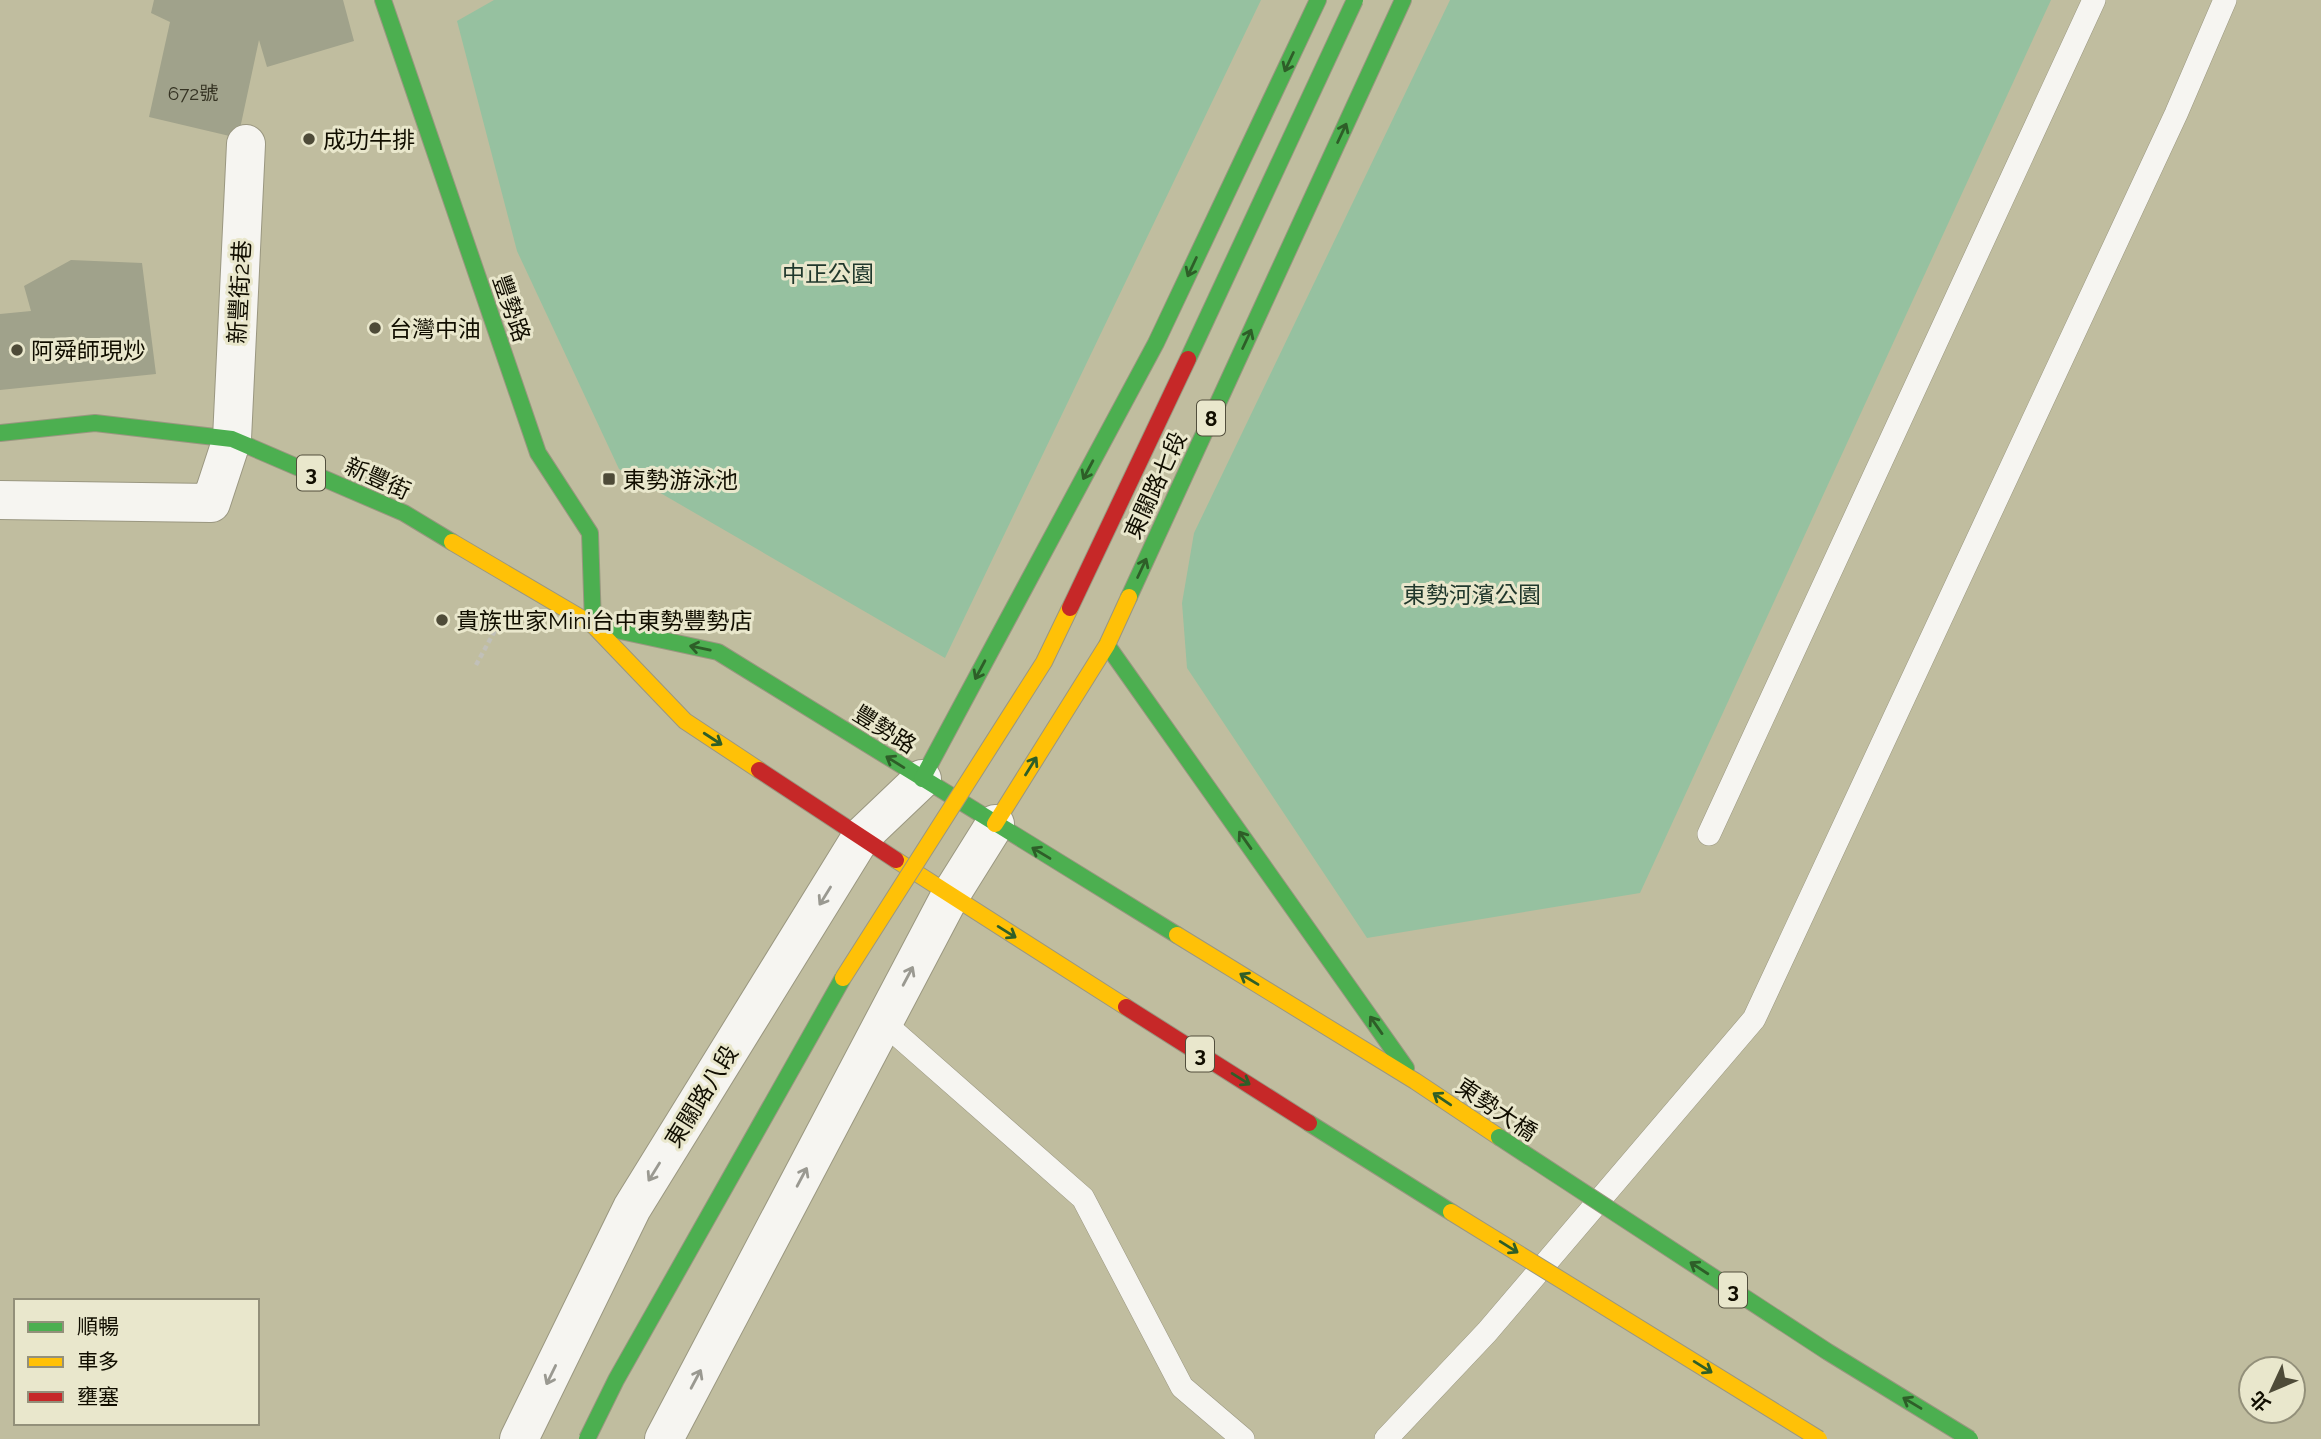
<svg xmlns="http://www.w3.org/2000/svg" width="2321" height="1439" viewBox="0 0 2321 1439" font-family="Raleway,'Noto Sans TC',sans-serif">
<rect width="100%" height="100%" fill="#c0bd9f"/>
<g fill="#96c1a0">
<polygon points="494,0 1261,0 945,658 619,469 517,251 457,21"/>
<polygon points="1450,0 2051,0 1640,893 1367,938 1187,668 1182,603 1194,533"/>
</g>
<g fill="#a0a28b">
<polygon points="154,0 343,0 354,41 267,67 259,40 238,138 149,117 170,22 151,13"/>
<polygon points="71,260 142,263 156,374 0,390 0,314 31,311 24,286"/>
</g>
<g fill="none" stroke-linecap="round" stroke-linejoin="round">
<g stroke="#9a9780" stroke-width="24">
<g id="lane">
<polyline points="1709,834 2094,0"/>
<polyline points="883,1022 1083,1198 1182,1387 1243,1439"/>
<polyline points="1386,1439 1487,1332 1754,1019 2176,114 2225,0"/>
</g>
</g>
<g stroke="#9a9780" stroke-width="40">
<g id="street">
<polyline points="0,500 211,503 232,439 246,144"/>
<polyline points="519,1439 632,1208 861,837 922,779"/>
<polyline points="664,1439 950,896 995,824"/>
</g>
</g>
<g stroke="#9a9780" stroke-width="18">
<g id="fast">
<polyline points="383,0 538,453 590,533 593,625"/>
<polyline points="0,433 95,423 232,439 404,513 452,542"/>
<polyline points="1129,597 1403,0"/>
<polyline points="593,625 718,652 1177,935"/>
<polyline points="1107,645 1406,1068"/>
<polyline points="922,779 1156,343 1318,0"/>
<polyline points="1309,1123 1451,1212"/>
</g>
</g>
<g stroke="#9a9780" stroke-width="18">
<g id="slow">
<polyline points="452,542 593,625 685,721 759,770"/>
<polyline points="995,824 1107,645 1129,597"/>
<polyline points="896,860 1126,1007"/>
<polyline points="1177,935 1415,1081 1499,1137"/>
</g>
</g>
<g stroke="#9a9780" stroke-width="18">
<g id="jam">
<polyline points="759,770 896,860"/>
<polyline points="1126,1007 1309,1123"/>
</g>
</g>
<polyline stroke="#c1c0b8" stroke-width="4.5" stroke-dasharray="5 3.5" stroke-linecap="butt" points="476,665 503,616"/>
<use href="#lane" stroke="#f6f5f1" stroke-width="23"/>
<use href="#street" stroke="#f6f5f1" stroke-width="38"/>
<use href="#fast" stroke="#4caf50" stroke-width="16"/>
<use href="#slow" stroke="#ffc107" stroke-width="16"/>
<use href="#jam" stroke="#c62828" stroke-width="16"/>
<g stroke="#9a9780" stroke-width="18" stroke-linecap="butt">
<g id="fast-bridge">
<polyline points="1188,359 1355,0"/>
<polyline points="1499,1137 1828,1352 1970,1439"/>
<polyline points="587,1439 616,1380 843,978"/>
</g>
</g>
<g stroke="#9a9780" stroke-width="18" stroke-linecap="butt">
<g id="slow-bridge">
<polyline points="843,978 1044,662 1070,608"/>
<polyline points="1451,1212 1819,1439"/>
</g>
</g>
<g stroke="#9a9780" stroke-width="18" stroke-linecap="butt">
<polyline id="jam-bridge" points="1070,608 1188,359"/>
</g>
<use href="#fast-bridge" stroke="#4caf50" stroke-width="16"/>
<use href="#slow-bridge" stroke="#ffc107" stroke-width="16"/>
<use href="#jam-bridge" stroke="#c62828" stroke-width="16"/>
</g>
<defs><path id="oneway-shaft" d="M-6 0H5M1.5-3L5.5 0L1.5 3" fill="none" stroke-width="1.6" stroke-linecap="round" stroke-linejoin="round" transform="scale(1.75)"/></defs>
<g stroke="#2e5e28">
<use href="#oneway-shaft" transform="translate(1289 62) rotate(115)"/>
<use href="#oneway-shaft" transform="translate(1342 133) rotate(-65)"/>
<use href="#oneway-shaft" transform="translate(1192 267) rotate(115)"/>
<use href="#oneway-shaft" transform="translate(1247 339) rotate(-65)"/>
<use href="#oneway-shaft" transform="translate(1088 470) rotate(118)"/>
<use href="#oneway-shaft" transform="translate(1142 568) rotate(-65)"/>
<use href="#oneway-shaft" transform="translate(700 648) rotate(-168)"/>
<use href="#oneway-shaft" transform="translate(980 670) rotate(118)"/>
<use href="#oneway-shaft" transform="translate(713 739) rotate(33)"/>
<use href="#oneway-shaft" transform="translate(895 762) rotate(-148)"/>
<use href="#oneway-shaft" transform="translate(1031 766) rotate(-58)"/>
<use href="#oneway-shaft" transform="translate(1245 840) rotate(-125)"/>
<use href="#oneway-shaft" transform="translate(1041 853) rotate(-149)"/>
<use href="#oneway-shaft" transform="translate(1007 932) rotate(32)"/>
<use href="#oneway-shaft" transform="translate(1249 979) rotate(-149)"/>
<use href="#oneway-shaft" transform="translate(1376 1025) rotate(-125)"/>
<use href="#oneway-shaft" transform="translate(1241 1079) rotate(32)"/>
<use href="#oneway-shaft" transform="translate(1442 1099) rotate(-146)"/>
<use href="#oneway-shaft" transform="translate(1509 1247) rotate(32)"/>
<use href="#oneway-shaft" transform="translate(1699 1268) rotate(-147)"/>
<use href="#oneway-shaft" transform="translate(1703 1367) rotate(32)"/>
<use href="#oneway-shaft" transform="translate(1912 1403) rotate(-149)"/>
</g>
<g stroke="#9a9991">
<use href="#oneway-shaft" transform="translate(825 896) rotate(122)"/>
<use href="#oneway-shaft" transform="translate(908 976) rotate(-62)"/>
<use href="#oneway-shaft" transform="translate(654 1172) rotate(122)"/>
<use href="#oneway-shaft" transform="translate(802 1177) rotate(-62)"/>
<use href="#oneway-shaft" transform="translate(551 1375) rotate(116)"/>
<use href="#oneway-shaft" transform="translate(696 1379) rotate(-62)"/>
</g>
<g fill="#4e4b38" stroke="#e9e7cc" stroke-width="2.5">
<circle cx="309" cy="139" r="7"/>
<circle cx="375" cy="328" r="7"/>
<circle cx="17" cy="350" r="7"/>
<rect x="602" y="472" width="14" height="14" rx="3.5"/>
<circle cx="442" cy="620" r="7"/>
</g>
<g text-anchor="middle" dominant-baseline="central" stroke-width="6" stroke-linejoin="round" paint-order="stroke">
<g font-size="19" fill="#353323">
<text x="193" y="93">672號</text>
</g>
<g fill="#e9e7cc" stroke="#524f3d" stroke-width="2">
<rect x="1197" y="400.5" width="28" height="35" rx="5"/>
<rect x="297" y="455.5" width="28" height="35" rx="5"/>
<rect x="1186" y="1036.5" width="28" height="35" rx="5"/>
<rect x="1719" y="1272.5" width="28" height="35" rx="5"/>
</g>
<g font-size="21" font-weight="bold" fill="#110e00">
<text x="1211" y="418">8</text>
<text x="311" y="473">3</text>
<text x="1200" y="1054">3</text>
<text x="1733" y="1290">3</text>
</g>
<g font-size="23" fill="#110e00" stroke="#e9e7cc" text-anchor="start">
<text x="323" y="139">成功牛排</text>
<text x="389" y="328">台灣中油</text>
<text x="31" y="350">阿舜師現炒</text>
<text x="623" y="479">東勢游泳池</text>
<text x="456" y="620">貴族世家Mini台中東勢豐勢店</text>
</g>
<g font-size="23" fill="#20382c" stroke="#e9e7cc">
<text x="828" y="273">中正公園</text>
<text x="1472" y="594">東勢河濱公園</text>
</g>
<g font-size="23" fill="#110e00" stroke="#e9e7cc">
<text transform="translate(239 292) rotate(-87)">新豐街2巷</text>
<text transform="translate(512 308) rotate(71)">豐勢路</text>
<text transform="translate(378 478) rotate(24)">新豐街</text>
<text transform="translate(1155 485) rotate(-65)">東關路七段</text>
<text transform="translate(885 729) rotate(32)">豐勢路</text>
<text transform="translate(701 1096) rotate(-58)">東關路八段</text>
<text transform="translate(1497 1109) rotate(34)">東勢大橋</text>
</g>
</g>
<rect x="14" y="1299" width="245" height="126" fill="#e9e7cc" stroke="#93907a" stroke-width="2"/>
<rect x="28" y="1322" width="35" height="10" fill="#4caf50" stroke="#93907a" stroke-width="2"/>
<text x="77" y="1334" font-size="21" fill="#110e00">順暢</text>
<rect x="28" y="1357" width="35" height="10" fill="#ffc107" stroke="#93907a" stroke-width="2"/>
<text x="77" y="1369" font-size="21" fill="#110e00">車多</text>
<rect x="28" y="1392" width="35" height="10" fill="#c62828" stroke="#93907a" stroke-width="2"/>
<text x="77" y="1404" font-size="21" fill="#110e00">壅塞</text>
<g transform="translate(2272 1390) rotate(226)"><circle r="33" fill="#e9e7cc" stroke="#93907a" stroke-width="2"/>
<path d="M0-5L12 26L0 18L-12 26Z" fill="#4e4b38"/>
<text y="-10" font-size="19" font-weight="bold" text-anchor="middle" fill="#110e00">北</text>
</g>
</svg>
